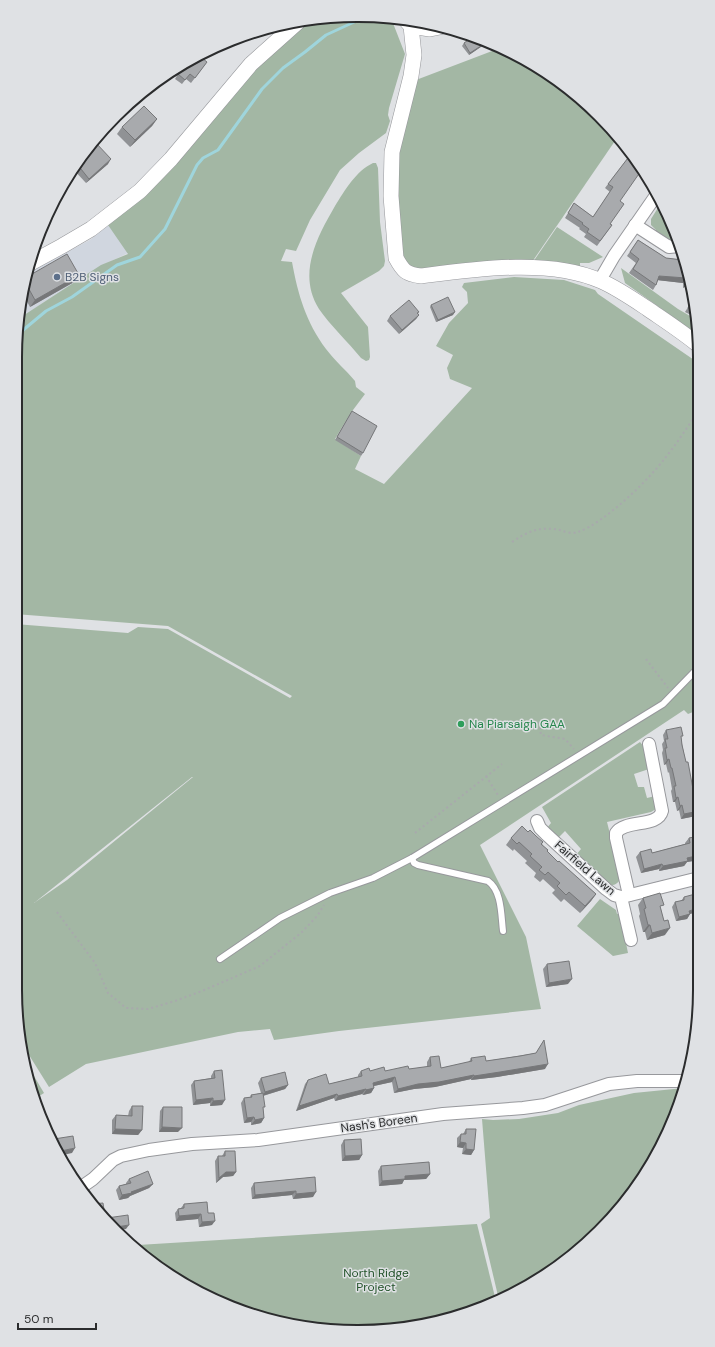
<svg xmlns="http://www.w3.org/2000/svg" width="715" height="1347" viewBox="0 0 715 1347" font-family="'DM Sans',sans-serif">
<rect width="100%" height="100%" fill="#dfe1e4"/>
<polygon fill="#d0d6df" points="110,224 128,253 101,266 18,319 26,274 90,240"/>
<g fill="#a3b7a4" fill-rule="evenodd">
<path d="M335,16L391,18L405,54L389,108L388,115L390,121L386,133L359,153L340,170L310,220L296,251L286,249L281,261L292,262C298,295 306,322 326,349C335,361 346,370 355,381L356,387L365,394L350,414L335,439L361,456L355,469L384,484L472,388L450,379L447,368L453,355L436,346L449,323L468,303L467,292L462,287L464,283L514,277L564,280L595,290L598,294L697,362L698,710L688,714L684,710L480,845L526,937L541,1009L339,1031L274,1040L270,1029L238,1032L86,1064L49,1087L24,1047L15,989V624L128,633L138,627L168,629L290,698L292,696L168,626L15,614L16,335L18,319L101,265L128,254L108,225L256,67L309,20ZM193,777L67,880L34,903L192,777Z"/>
<polygon points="500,48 529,61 583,100 617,138 532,262 418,270 408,267 402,252 396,160 416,80"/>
<path d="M373,163H376L378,168L380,222L385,261L384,266L379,271L341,293L368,327L370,357L369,360L366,361L361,358C348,342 330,325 319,309C297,274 317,237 335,206C345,190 356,171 373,163Z"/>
<polygon points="661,203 674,227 678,242 674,243 654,232 656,230 651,225 651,219"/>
<polygon points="557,227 603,257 589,263 580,263 580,266 533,262"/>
<polygon points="621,268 678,309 697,320 697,334 625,283"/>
<path d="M640,742L645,748L649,769L634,774L638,787H644L647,798L655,796L656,809L651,812L607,822L620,874V880C616,885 613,886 608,884L576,855L581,849L565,831L558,838L547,828L551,823L542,807Z"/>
<polygon points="600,899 616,910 617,914 620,913 628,953 613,956 577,926"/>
<polygon points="28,1066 44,1093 33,1100"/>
<polygon points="684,1088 654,1161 584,1247 499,1300 481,1224 490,1218 482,1119 493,1120 519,1119 558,1113 579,1105 634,1093"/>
<polygon points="477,1224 496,1301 489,1306 380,1331 269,1320 167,1274 139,1248 138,1245"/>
</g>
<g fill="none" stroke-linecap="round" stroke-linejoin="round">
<polyline stroke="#9fd5dc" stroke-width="3" points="16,336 46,311 72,297 117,265 140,257 165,229 197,165 203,158 218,150 262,89 283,68 305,52 326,35 365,17"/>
<g stroke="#97989c" stroke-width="8">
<g id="service">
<path d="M412,858L414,863L418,865L488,881C502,891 501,915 503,931"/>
<polyline points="220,959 280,918 330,893 373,878 412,858 663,704 698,668"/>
</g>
</g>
<g stroke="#97989c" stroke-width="14">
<g id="minor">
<polyline points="635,225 669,247 679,246"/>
<polyline points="600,280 614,256 657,194"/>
<polyline points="537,821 540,828 546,834 606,889 614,895 621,897 631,940"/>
<path d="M629,895L616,838V833C625,819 658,828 662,811L649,744"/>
<polyline points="622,897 699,878"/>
<polyline points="80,1188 93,1179 113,1160 121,1156 149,1150 192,1144 258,1140 443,1114 523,1108 545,1105 609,1084 637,1081 687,1081"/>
</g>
</g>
<g stroke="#97989c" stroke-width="16">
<g id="tertiary">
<path d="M404,18L411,26L414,55L411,76L392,152L391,196L396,258C403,271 406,274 421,276C475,269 550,258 601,281C617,288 633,299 648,309C664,320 681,331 697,344"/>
<polyline points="411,26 430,29 440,27"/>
<polyline points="29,264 62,246 91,229 140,191 171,159 251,64 298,22"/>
</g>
</g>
<g stroke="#a8a9ac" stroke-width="2" stroke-dasharray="2 3" stroke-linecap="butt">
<path d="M512,542C528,531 541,526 560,530C565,532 573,534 578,532C604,523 648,481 665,458C677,444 686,428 697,414"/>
<polyline points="646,659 668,688"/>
<polyline points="539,722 541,735 565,739 574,749"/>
<polyline points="486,776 498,795"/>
<polyline points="415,833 502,764"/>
<polyline points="57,912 95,963 108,993 126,1008 148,1009 175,1001 202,991 260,966 302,932 318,915 324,905"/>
</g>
<use href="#service" stroke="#fff" stroke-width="6"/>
<use href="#minor" stroke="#fff" stroke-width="12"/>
<use href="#tertiary" stroke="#fff" stroke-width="15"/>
</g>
<g fill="#909295">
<polygon points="472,35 488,42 469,55 462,46 464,43 473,37"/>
<polygon points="207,62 191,83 186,79 182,84 175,79 178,74"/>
<polygon points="157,119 152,126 130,147 117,134 122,127"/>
<polygon points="85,153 108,164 86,183 73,169"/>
<polygon points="631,154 620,201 610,224 612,225 597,246 584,237 586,234 579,229 580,228 565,218 574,203 593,217 610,192 605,188"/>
<polygon points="638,240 666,258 683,260 689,284 683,288 683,283 658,280 656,285 653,290 629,273 636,263 627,256"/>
<polygon points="25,278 74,282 30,307 23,294"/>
<polygon points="693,299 697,313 697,318 685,312 690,304"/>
<polygon points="431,305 453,315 436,322 430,307"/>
<polygon points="418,313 419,315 416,319 399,334 387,321 390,316"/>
<polygon points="350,414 363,453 361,456 335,440"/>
<polygon points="666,730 681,738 696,816 681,819 679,810 677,811 675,802 673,802 671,791 672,789 669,772 668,773 666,764 664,765 662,753 663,750 662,744 664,741 663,735"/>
<polygon points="528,832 543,842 542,844 547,852 558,862 596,894 591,901 580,913 564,899 561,902 552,893 555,890 543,879 540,882 534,877 536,873 525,863 527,861 514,849 513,851 506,845 511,838"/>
<polygon points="699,836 699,857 694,858 693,861 687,862 684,866 659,871 659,869 641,873 636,857 640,852 652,853 685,844 685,843 689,838"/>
<polygon points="684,897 690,914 687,919 676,921 672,907 675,902 681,901"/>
<polygon points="643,898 661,909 665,935 647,940 645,932 643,932 639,916 640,914 638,905"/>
<polygon points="547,964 568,984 546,987 543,969"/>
<polygon points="544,1040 545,1069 497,1077 471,1080 471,1079 435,1087 414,1089 394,1093 392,1082 374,1086 374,1088 371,1093 363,1095 362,1094 335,1101 334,1098 296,1111 305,1084 308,1080 329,1084 358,1077 358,1075 361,1071 385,1071 409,1069 427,1067 427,1062 430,1057 441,1068 469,1062 471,1058 486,1061 536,1053"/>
<polygon points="214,1071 222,1105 210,1106 210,1103 193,1105 191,1085 194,1081 211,1078 211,1076"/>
<polygon points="261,1078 288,1085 285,1089 263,1096 263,1110 264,1118 261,1123 251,1125 251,1122 244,1123 241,1103 244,1098 250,1097 251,1095 261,1093 258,1083"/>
<polygon points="132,1106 142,1130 138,1135 112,1134 112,1120 116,1115 128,1116 129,1111"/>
<polygon points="163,1107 178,1132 159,1132 160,1111"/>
<polygon points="466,1129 474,1150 471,1155 462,1154 463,1148 457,1147 457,1138 461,1134 463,1134"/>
<polygon points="344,1140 362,1155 359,1160 342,1161 341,1145"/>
<polygon points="225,1151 236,1172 233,1176 223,1177 216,1183 215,1161 218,1156 222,1156"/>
<polygon points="381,1166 430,1174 426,1179 404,1180 402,1184 379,1186 378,1171"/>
<polygon points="315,1177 313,1197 293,1199 292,1195 252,1199 251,1188 254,1183"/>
<polygon points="129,1179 153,1184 149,1188 130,1196 128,1198 119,1200 116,1190 119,1186 126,1184 126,1183"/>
<polygon points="184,1204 208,1213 212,1225 199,1227 198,1219 176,1221 175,1213 178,1209 181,1208"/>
</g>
<g fill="#767779">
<polygon points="487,42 488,42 469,55 470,53"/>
<polygon points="157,119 152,126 130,147 135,140"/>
<polygon points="111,159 108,164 86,183 89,179"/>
<polygon points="79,275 74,282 30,307 35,300"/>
<polygon points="659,276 686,278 683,283 656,280"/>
<polygon points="689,282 689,284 683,288 686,283"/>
<polygon points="455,312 453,315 436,322 438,320"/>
<polygon points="419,315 416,319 399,334 402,330"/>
<polygon points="669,759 666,764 664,765 667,760"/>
<polygon points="678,797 675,802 673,802 676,798"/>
<polygon points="682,805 679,810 677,811 680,806"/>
<polygon points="699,811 696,816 681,819 684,814"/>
<polygon points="699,853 699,857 694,858 693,861 687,862 684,866 659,871 663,866 687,858 695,854"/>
<polygon points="662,864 659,869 641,873 644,869"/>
<polygon points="596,894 591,901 580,913 585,906"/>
<polygon points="699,908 699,912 690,914 687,919 676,921 679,917 689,911"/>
<polygon points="648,925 650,925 645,932 643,932"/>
<polygon points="670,928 665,935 647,940 652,933"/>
<polygon points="572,979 568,984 546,987 549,983"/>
<polygon points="548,1064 545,1069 497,1077 471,1080 474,1076"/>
<polygon points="474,1075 471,1079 435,1087 414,1089 394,1093 398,1089 418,1084"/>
<polygon points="395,1077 392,1082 369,1087 373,1083"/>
<polygon points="288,1085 285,1089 262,1096 265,1092"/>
<polygon points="374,1088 371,1093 363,1095 366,1090"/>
<polygon points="366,1089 362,1094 335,1101 338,1096"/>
<polygon points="337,1094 334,1098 296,1111 299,1106"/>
<polygon points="213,1098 210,1103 193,1105 196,1100"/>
<polygon points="225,1100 222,1105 210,1106 213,1101"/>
<polygon points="254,1117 251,1122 244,1123 247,1118"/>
<polygon points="264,1118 261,1123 251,1125 255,1120"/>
<polygon points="162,1127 182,1128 178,1132 159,1132"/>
<polygon points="115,1129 142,1130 138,1135 112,1134"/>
<polygon points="460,1142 466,1143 463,1148 457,1147"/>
<polygon points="75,1148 72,1153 63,1155 61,1151"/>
<polygon points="466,1149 474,1150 471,1155 462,1154"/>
<polygon points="362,1155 359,1160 342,1161 345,1156"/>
<polygon points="226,1172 236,1172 233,1176 223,1177 216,1183 219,1178"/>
<polygon points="430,1174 426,1179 404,1180 402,1184 379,1186 382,1181 405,1176"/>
<polygon points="153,1184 149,1188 130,1196 128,1198 119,1200 122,1195"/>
<polygon points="296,1191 292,1195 252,1199 255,1195"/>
<polygon points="316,1192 313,1197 293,1199 296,1194"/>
<polygon points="201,1214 198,1219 176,1221 179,1216"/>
<polygon points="215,1221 212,1225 199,1227 202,1222"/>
<polygon points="129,1225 126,1229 120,1230 116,1227"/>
</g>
<g fill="#a8aaad" stroke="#767779">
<polygon points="474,36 487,42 470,53 464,43"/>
<polygon points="198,55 207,62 195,78 190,74 185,80 178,74 189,61"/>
<polygon points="144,106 157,119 135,140 122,127"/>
<polygon points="96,143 111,159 89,179 77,164 85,153"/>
<polygon points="631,154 643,168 620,201 624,204 610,224 612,225 600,241 587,232 589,229 582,224 583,223 568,213 574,203 593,217 613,187 608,184"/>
<polygon points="638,240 666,258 683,260 689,282 686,283 686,278 659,276 656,285 633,269 639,259 630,252"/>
<polygon points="67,254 79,275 35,300 25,282 25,278"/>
<polygon points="448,297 455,312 438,320 431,305"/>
<polygon points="693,299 697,312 688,308"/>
<polygon points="409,300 419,312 417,313 419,315 402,330 390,316"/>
<polygon points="352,411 377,426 363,453 337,437"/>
<polygon points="681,727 683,736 681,736 682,745 686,762 688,762 695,800 697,800 699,809 699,811 684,814 682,805 680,806 678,797 676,798 674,786 676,786 672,768 671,768 669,759 667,760 665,748 667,748 665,739 668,739 666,730"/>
<polygon points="522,826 528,832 530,830 536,836 543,842 541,844 548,850 547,851 558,862 559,861 596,894 585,906 569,892 566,895 557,886 560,883 548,872 545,875 539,870 542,867 530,856 532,854 519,842 517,844 511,838"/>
<polygon points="699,836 699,853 695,854 696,856 687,858 688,861 663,866 662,864 644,869 640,852 651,849 652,853 690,843 689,838"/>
<polygon points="660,893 664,905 660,906 664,921 668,920 670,928 652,933 650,925 648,925 644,909 646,908 643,898"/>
<polygon points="699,893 699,908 689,911 690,914 679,917 675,902 684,900 684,897"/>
<polygon points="569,961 572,979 549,983 547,964"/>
<polygon points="544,1040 548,1064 500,1072 474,1076 474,1075 439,1082 418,1084 398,1089 395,1077 373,1083 374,1088 366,1090 366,1089 338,1096 337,1094 299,1106 308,1080 326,1074 329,1084 362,1076 361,1071 369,1068 370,1071 384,1067 385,1071 408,1066 409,1069 431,1066 430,1057 439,1056 441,1068 472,1061 471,1058 485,1056 486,1061 520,1056 536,1053"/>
<polygon points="222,1070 225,1100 213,1101 213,1098 196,1100 194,1081 215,1078 214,1071"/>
<polygon points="285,1072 288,1085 265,1092 261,1078"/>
<polygon points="263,1093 265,1107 263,1107 264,1118 255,1120 254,1117 247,1118 244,1098 252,1097 251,1095"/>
<polygon points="132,1106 143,1106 142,1130 115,1129 116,1115 132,1116"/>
<polygon points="163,1107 182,1107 182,1128 162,1127"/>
<polygon points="466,1129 476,1129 474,1150 466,1149 466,1143 460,1142 461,1134 466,1134"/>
<polygon points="73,1136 75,1148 61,1151 54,1139"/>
<polygon points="361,1139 362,1155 345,1156 344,1140"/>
<polygon points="225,1151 235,1151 236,1172 226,1172 219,1178 218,1156 225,1156"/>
<polygon points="429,1162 430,1174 405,1176 405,1179 382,1181 381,1166"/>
<polygon points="148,1171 153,1184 131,1192 132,1193 122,1195 119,1186 131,1183 129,1179"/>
<polygon points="315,1177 316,1192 296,1194 296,1191 255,1195 254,1183"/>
<polygon points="207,1202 208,1213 214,1213 215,1221 202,1222 201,1214 179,1216 178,1209 184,1208 184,1204"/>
<polygon points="103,1203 105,1216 92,1204"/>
<polygon points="128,1215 129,1225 116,1227 107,1218"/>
</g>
<circle fill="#5c6f8a" stroke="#dfe1e4" stroke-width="1.5" cx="57" cy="277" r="4"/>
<circle fill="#2e9e5b" stroke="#dfe1e4" stroke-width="1.5" cx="461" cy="724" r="4"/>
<g text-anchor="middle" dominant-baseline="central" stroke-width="3" stroke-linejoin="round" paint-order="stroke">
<g font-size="12" fill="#4e5e75" stroke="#dfe1e4" text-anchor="start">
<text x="65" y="277">B2B Signs</text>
</g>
<g font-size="12" fill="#27864d" stroke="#dfe1e4" text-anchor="start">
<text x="469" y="724">Na Piarsaigh GAA</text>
</g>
<g font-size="12" fill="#2b2c2d" stroke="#dfe1e4">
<text transform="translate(585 868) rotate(41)">Fairfield Lawn</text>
<text transform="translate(379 1123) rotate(-8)">Nash's Boreen</text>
</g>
<g font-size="12" fill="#205128" stroke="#dfe1e4">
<text x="376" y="1273">North Ridge<tspan x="376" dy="14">Project</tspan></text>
</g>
</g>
<path d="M0 0H715V1347H0ZM357 22H358A335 335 0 0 1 693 357V990A335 335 0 0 1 358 1325H357A335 335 0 0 1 22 990V357A335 335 0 0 1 357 22Z" fill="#dfe1e4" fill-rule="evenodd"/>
<path fill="none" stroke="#2b2c2d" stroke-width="2" d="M357 22H358A335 335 0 0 1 693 357V990A335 335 0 0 1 358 1325H357A335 335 0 0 1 22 990V357A335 335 0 0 1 357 22Z"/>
<path d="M18 1323v6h78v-6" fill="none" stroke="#2b2c2d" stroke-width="2"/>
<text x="24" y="1323" font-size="12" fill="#2b2c2d" stroke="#dfe1e4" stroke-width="3" paint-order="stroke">50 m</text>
</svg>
